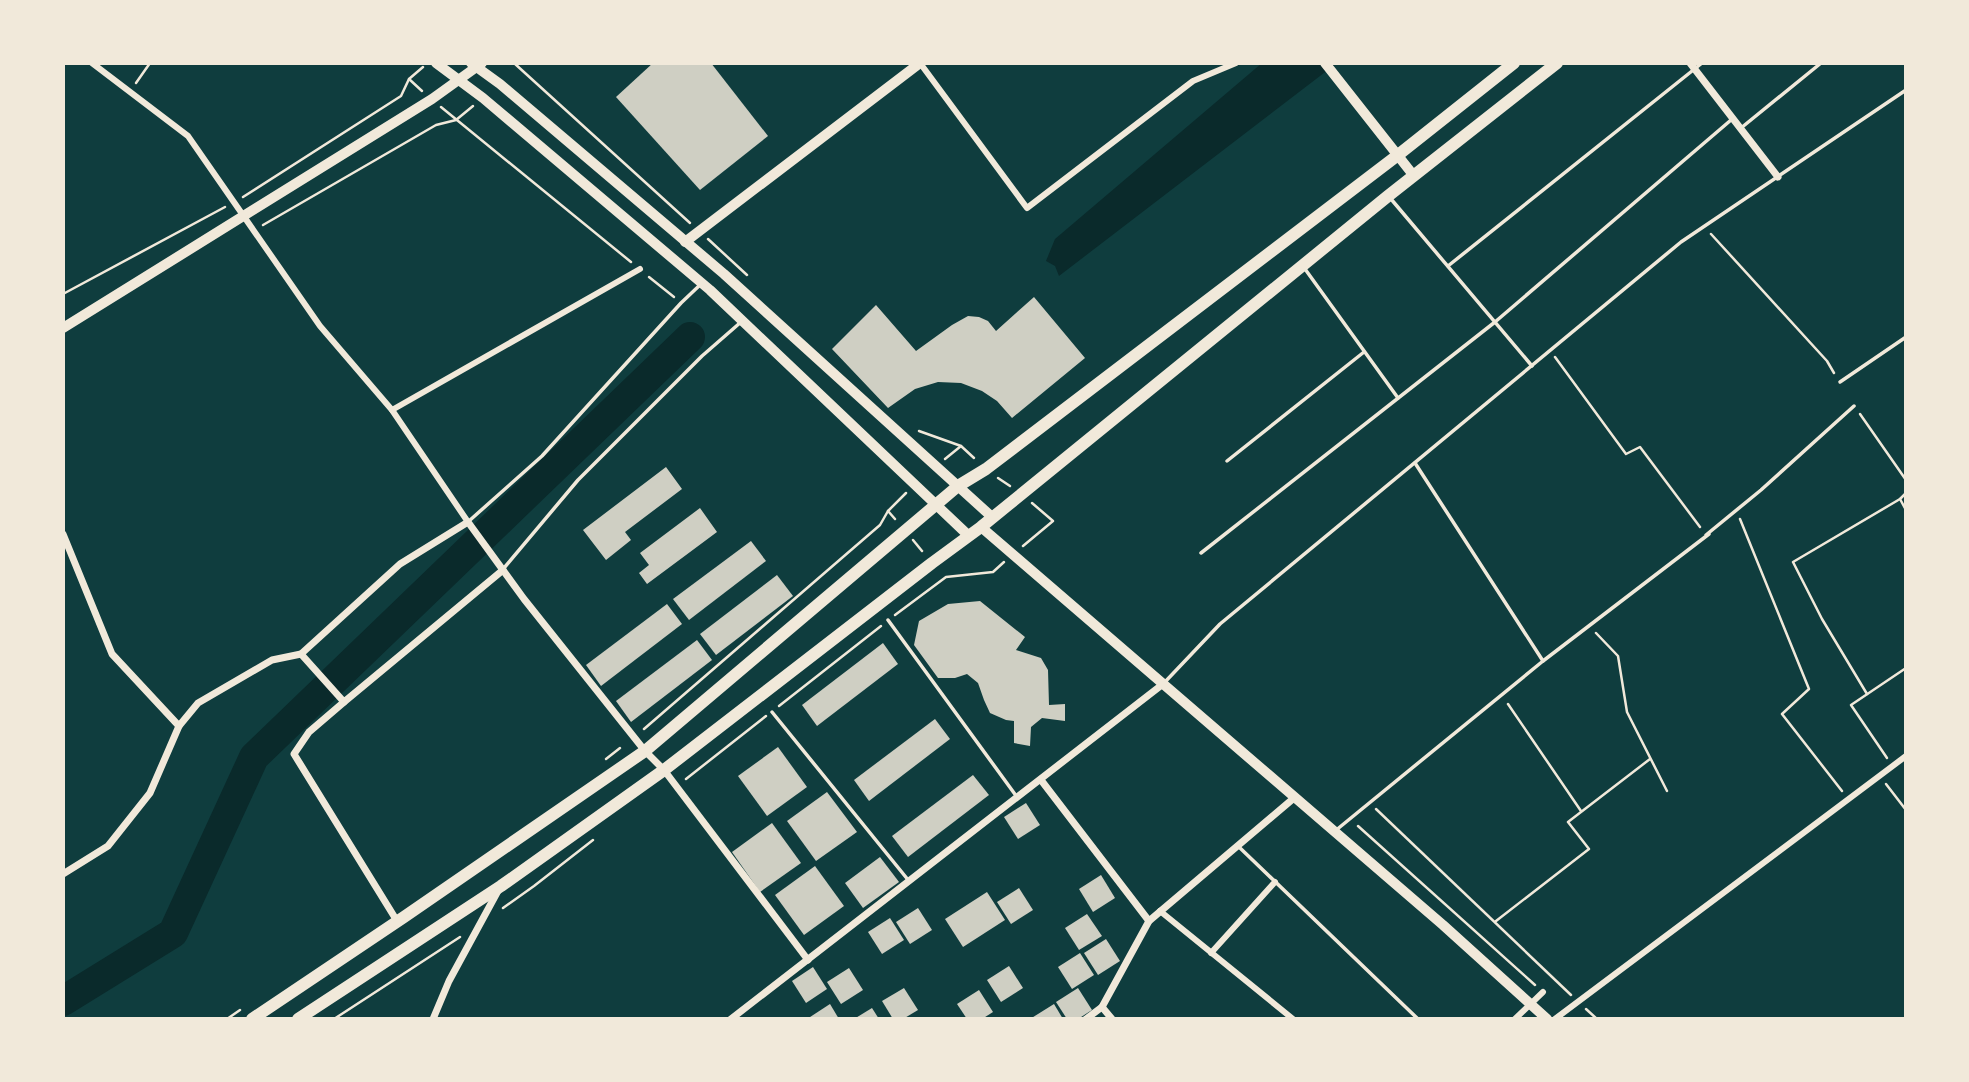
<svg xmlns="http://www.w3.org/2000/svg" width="1969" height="1082" viewBox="0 0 1969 1082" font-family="Ubuntu,sans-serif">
<rect width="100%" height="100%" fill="#0f3d3e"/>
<polygon fill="#0a2a2b" points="1262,63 1337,63 1059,276 1055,266 1046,261 1055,239"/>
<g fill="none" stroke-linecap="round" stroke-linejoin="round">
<polyline stroke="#0a2a2b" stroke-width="30" points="63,1001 173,933 254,757 690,337"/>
</g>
<g fill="#cfcfc3">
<polygon points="653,63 711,63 768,136 700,190 616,97"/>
<polygon points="1034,297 1085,358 1012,418 997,401 982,391 961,383 938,382 915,389 888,408 832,349 876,305 916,351 952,325 968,316 979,317 988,321 996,331"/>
<polygon points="666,467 682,489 625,532 631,540 606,560 583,530"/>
<polygon points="700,508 717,532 647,584 639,573 649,565 640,553"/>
<polygon points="751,541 766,561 689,620 673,599"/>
<polygon points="777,575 793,596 716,655 700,634"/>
<polygon points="980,601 1025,637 1016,650 1041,658 1048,670 1049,705 1065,704 1065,721 1042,718 1031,727 1030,746 1014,743 1014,721 1006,720 990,713 984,700 978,683 967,674 955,678 938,678 914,645 919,621 948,604"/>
<polygon points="667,604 682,624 601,686 586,665"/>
<polygon points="697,640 712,660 631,722 616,701"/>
<polygon points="883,643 898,664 817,726 802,705"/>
<polygon points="935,719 950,739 869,801 854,780"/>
<polygon points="778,747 807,787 767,816 738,776"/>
<polygon points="973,775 989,795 908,857 892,836"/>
<polygon points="827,792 857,832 816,861 787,821"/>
<polygon points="1026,803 1040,825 1018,839 1004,817"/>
<polygon points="772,823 801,863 760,892 732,852"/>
<polygon points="880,857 899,882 863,908 845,883"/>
<polygon points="815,866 844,906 804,935 775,895"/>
<polygon points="1101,875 1115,898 1093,912 1079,889"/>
<polygon points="1019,888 1033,910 1011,924 997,902"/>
<polygon points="987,892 1005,920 963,947 945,919"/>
<polygon points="918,908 932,930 910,944 896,922"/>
<polygon points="1087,914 1102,936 1079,950 1065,928"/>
<polygon points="890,918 904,940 882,954 868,932"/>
<polygon points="1106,939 1120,961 1098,975 1084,953"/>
<polygon points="1080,953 1094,975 1072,989 1058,967"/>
<polygon points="1009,966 1023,988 1001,1002 987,980"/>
<polygon points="813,967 827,989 806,1003 792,981"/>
<polygon points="849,968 863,990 841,1004 827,982"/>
<polygon points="904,988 918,1010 903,1019 893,1019 882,1001"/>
<polygon points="1078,988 1092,1010 1078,1019 1067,1019 1056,1002"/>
<polygon points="979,990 993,1012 982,1019 967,1019 957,1004"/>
<polygon points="830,1004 839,1019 807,1019"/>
<polygon points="1054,1004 1063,1019 1030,1019"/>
<polygon points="872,1008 879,1019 854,1019"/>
</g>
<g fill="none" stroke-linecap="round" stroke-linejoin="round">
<g stroke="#f1e9da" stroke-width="2.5">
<polyline points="514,63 690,223"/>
<polyline points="409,79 422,91"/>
<polyline points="136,83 150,63"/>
<polyline points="441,107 631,262"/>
<polyline points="243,197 401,96 409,79 423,67"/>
<polyline points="263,225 436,125 456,120 473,106"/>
<polyline points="1711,234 1827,361 1834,373"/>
<polyline points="708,239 747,275"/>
<polyline points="649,277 674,297"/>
<polyline points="63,294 225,207"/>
<polyline points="1555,357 1626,454 1640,447 1700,527"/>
<polyline points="1860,414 1906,480"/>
<polyline points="919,431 961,446"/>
<polyline points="945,459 961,446 974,458"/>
<polyline points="998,478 1010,486"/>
<polyline points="1906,493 1900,499 1906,510"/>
<polyline points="895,519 888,511 906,493"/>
<polyline points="1740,519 1809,689 1782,714 1842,791"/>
<polyline points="913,540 922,551"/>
<polyline points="1023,546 1053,521 1032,503"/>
<polyline points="895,615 946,577 993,572 1004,562"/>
<polyline points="1596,633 1618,656 1627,712 1667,791"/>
<polyline points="1867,694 1822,619 1793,562 1900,499"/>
<polyline points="1508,704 1581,811"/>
<polyline points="779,706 881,626"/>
<polyline points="644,729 880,525 888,511"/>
<polyline points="1887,758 1851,705 1906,668"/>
<polyline points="606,759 620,748"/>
<polyline points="686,779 766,716"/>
<polyline points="1886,784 1906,810"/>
<polyline points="1376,809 1571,995"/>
<polyline points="1358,826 1535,985"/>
<polyline points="503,908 534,886 593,840"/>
<polyline points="1496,921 1589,849 1568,822 1650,759"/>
<polyline points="1586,1009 1597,1019"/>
<polyline points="227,1019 240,1010"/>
<polyline points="334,1019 460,937"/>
</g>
<g stroke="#f1e9da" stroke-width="3.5">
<polyline points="1741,128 1821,63"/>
<polyline points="1391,199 1532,366"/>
<polyline points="1448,266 1702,63"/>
<polyline points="1305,269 1398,398"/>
<polyline points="1840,382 1906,337"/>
<polyline points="1227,461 1364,352"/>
<polyline points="1415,463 1543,661"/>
<polyline points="469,521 542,456 681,303 701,284"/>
<polyline points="1201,553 1495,322 1731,120"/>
<polyline points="504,568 578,480 702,356 741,322"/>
<polyline points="888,620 1017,797"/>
<polyline points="1164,683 1220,624 1681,242 1906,90"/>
<polyline points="772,712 909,881"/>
<polyline points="1335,831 1543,661 1709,534 1706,535 1761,490 1854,406"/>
<polyline points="1239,847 1418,1019"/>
</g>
<g stroke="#f1e9da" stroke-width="6">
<polyline points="92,63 188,136 320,326 392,410 468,522"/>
<polyline points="920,63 1027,208 1193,81 1236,63"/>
<polyline points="392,410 640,269"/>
<polyline points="1160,911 1293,1019"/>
<polyline points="1211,953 1275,882"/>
<polyline points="1515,1019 1543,992"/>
<polyline points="1555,1019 1906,756"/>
</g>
<g stroke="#f1e9da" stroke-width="7">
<polyline points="1690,63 1778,177"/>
<polyline points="63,534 112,654 179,726"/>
<polyline points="301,654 344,702 503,570"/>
<polyline points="344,702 309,732 294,754 397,921"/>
<polyline points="1041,780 1149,921"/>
<polyline points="63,874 108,846 150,793 179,726 198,703 272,660 301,654 400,564 468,522 524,599 645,751 664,770 808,960"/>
<polyline points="1102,1007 1112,1019"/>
<polyline points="433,1019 449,981 499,889"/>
<polyline points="731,1019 1163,684"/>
<polyline points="1086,1019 1102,1007 1149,921 1294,798"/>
</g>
<g stroke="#f1e9da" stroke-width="10">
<polyline points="1325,63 1414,176"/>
<polyline points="685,242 920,63"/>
<polyline points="63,328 432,99 482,63"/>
<polyline points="981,527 1443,925 1547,1019"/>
</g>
<g stroke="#f1e9da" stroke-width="10">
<polyline points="436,63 483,98 710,290 969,536"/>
<polyline points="471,63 500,84 724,274 992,517"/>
</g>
<g stroke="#f1e9da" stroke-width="12">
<polyline points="252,1019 404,917 645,751 958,486 986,469 1398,155 1514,63"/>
<polyline points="298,1019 501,886 664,770 932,563 981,527 1388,196 1557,63"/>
</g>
</g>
<rect width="1969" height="1082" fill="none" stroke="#f1e9da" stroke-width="130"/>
</svg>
